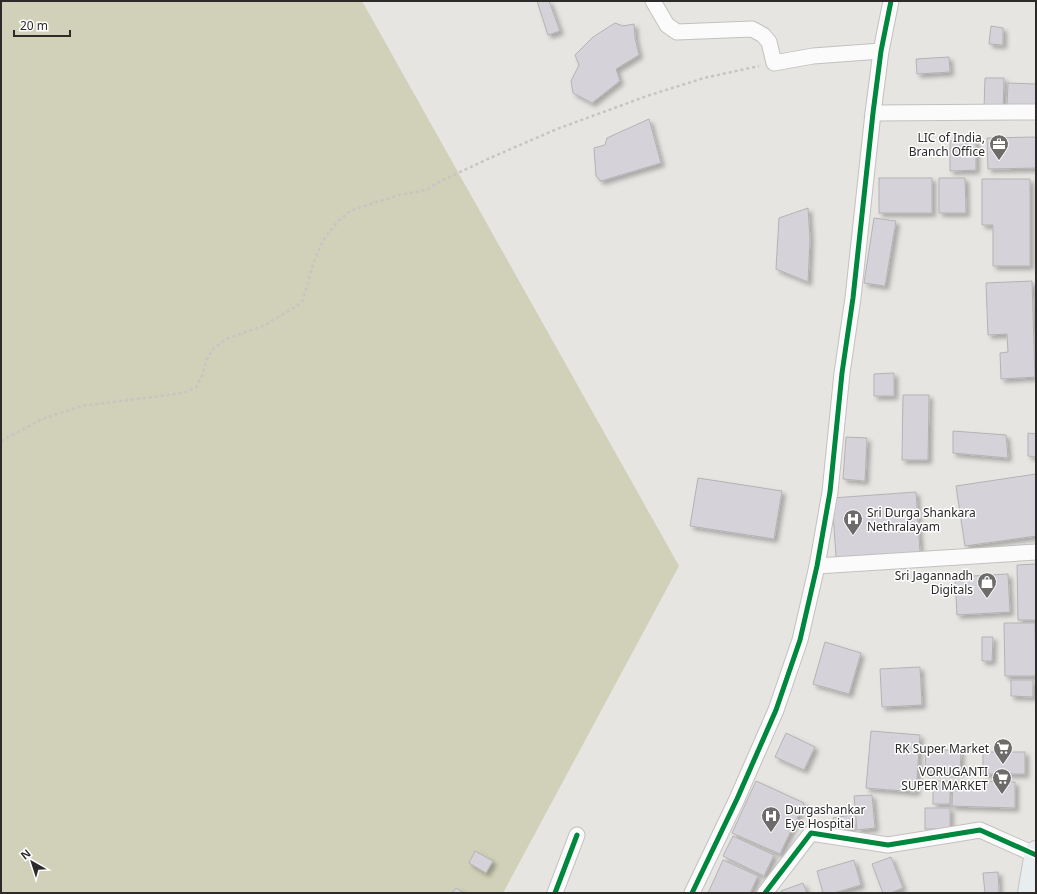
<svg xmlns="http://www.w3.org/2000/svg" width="1037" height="894" viewBox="0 0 1037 894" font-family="'Noto Sans',sans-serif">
<defs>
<filter id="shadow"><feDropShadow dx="3.5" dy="3.5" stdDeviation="2" flood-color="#0004"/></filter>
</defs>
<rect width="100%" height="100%" fill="#e7e5e2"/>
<polygon fill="#d0d1b8" points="1,1 362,1 679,566 503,893 1,893"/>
<g fill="#d6d2da" stroke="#b4b3b3" filter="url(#shadow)">
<polygon points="537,1 549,1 560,31 548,35"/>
<polygon points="615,23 623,26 634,24 635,38 639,55 616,69 620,81 592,103 573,93 571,81 579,65 575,55 593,37"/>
<polygon points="991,26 1003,28 1003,45 989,44"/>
<polygon points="949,57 950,72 917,74 916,59"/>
<polygon points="985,78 1004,78 1003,110 984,110"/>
<polygon points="1008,83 1036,84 1036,109 1007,108"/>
<polygon points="649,119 661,163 601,181 596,176 594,148 605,145 607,138"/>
<polygon points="1036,137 1036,168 988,169 987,138"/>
<polygon points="976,140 976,170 950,171 950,141"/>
<rect x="879" y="178" width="53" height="35"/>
<polygon points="939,178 965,178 966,213 939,213"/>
<polygon points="982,179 1030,179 1030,266 993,266 993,225 982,225"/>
<polygon points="808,208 810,239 808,282 776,269 779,218"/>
<polygon points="874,218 896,221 885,286 864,283"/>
<polygon points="1032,281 1035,377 1001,379 1000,353 1008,352 1007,334 988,335 986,283"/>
<polygon points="894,373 894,396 874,396 874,374"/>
<polygon points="903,395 929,395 928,460 902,460"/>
<polygon points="953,431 1006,435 1008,458 953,453"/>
<polygon points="1028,433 1036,434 1036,457 1028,456"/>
<polygon points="846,437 867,438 865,481 843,479"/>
<polygon points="1036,474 1036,536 965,546 956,486"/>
<polygon points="698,478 782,491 774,539 690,526"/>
<polygon points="916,492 920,552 836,557 832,498"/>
<polygon points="1036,564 1036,620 1018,620 1017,565"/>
<polygon points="1008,574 1010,612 957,615 955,577"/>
<polygon points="1004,623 1035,623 1036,676 1005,676"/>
<polygon points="982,637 993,637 992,661 982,661"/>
<polygon points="825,642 861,653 849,694 813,684"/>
<polygon points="920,667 922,705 882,707 880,669"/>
<polygon points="1011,680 1033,680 1033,697 1011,696"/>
<polygon points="871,731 920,735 916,792 866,788"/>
<polygon points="786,733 815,747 804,770 775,757"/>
<polygon points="926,750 961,750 960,773 925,772"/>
<rect x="983" y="752" width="42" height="22"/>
<polygon points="756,781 804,803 780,854 732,833"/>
<rect x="933" y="781" width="17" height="23"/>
<polygon points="953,781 1015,782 1015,808 952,806"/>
<polygon points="872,795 875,828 857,830 854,796"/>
<rect x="925" y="808" width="25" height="21"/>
<polygon points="851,815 853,828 835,831 833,818"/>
<polygon points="733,836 774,855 764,876 723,856"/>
<polygon points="475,851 493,861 486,873 469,863"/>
<polygon points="891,857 903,888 890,893 883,893 872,864"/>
<polygon points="723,860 758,876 750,893 708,893"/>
<polygon points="854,860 861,885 834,893 823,893 817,871"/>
<polygon points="998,872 999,893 985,893 983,873"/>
<polygon points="803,883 807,893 781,893 781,891"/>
<polygon points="456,888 464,893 452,893"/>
</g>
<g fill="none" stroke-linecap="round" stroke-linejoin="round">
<g stroke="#c3c1bf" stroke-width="17">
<g id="minor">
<polyline points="653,1 667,25 677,32 752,29 763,35 769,42 774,63 813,56 881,51"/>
<polyline points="873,113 1036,112"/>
<polyline points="817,566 1036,552"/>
<polyline points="555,893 577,835"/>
<polyline points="692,893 737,799 776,710 800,640 817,566 830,492 842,373 853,298 873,113 881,51 891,1"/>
<polyline points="765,893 811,833 888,845 980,830 1036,855"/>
</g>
</g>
<g stroke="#c4c3c2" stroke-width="24">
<polyline id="trunk" points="1029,893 1036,852"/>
</g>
<polyline stroke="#c5c5c4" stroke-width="2.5" stroke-dasharray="3 3" stroke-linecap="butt" points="1,441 42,419 81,406 184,393 196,387 202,376 206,361 213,349 226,339 265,325 297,306 303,300 314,261 324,239 338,221 352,210 399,195 426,190 441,181 490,158 557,129 647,96 704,78 759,66"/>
<use href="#minor" stroke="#fbfbfb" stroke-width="15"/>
<use href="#trunk" stroke="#e8edf0" stroke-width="22"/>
<g stroke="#fff" stroke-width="8">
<g id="cycleway">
<polyline points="555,893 577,835"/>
<polyline points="692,893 737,799 776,710 800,640 817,566 830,492 842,373 853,298 873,113 881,51 891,1"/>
<polyline points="765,893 811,833 888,845 980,830 1036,855"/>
</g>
</g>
<use href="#cycleway" stroke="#00873e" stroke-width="5"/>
</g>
<defs>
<g id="office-pin" transform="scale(1)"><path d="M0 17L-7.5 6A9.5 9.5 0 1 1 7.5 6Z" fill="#6d6c6a" stroke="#fff"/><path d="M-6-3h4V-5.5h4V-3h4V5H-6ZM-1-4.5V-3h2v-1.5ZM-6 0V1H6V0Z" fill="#fff"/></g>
<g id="hospital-pin" transform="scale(1)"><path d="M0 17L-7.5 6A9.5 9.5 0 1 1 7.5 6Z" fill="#6d6c6a" stroke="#fff"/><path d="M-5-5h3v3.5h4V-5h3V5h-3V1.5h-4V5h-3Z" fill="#fff"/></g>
<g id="shop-pin" transform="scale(1)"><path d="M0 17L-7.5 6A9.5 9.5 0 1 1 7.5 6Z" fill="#6d6c6a" stroke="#fff"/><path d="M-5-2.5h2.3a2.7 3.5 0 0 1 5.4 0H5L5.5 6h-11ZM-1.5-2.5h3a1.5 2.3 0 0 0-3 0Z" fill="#fff"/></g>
<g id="supermarket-pin" transform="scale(1)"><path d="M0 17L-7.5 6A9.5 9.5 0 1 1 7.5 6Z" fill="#6d6c6a" stroke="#fff"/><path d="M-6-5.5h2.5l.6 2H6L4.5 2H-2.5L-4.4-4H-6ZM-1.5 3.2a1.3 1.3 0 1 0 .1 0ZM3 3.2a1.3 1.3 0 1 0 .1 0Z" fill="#fff"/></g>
</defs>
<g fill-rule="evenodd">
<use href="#office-pin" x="999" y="144"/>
<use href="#hospital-pin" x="853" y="519"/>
<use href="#shop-pin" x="987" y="582"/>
<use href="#supermarket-pin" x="1003" y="748"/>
<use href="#supermarket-pin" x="1002" y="778"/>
<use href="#hospital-pin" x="771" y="816"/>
</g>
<g text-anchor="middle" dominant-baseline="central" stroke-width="3" stroke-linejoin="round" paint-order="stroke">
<g font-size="12" fill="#2c2b2a" stroke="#fff" text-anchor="end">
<text x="985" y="137">LIC of India,<tspan x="985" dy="14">Branch Office</tspan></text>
<text x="867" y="512" text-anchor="start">Sri Durga Shankara<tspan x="867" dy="14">Nethralayam</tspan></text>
<text x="973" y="575">Sri Jagannadh<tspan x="973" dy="14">Digitals</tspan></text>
<text x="989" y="748">RK Super Market</text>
<text x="988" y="771">VORUGANTI<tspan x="988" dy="14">SUPER MARKET</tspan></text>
<text x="785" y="809" text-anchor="start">Durgashankar<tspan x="785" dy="14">Eye Hospital</tspan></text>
</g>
</g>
<rect width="1037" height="894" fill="none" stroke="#2c2b2a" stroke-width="4"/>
<g transform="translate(32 862) rotate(321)" stroke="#ffffff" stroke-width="3" paint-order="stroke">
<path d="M0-3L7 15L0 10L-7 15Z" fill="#2c2b2a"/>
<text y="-6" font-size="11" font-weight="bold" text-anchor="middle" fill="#2c2b2a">N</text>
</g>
<path d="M14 30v6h56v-6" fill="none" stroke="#2c2b2a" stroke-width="2"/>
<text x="20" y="30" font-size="12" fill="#2c2b2a" stroke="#ffffff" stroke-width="3" paint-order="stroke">20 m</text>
</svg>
